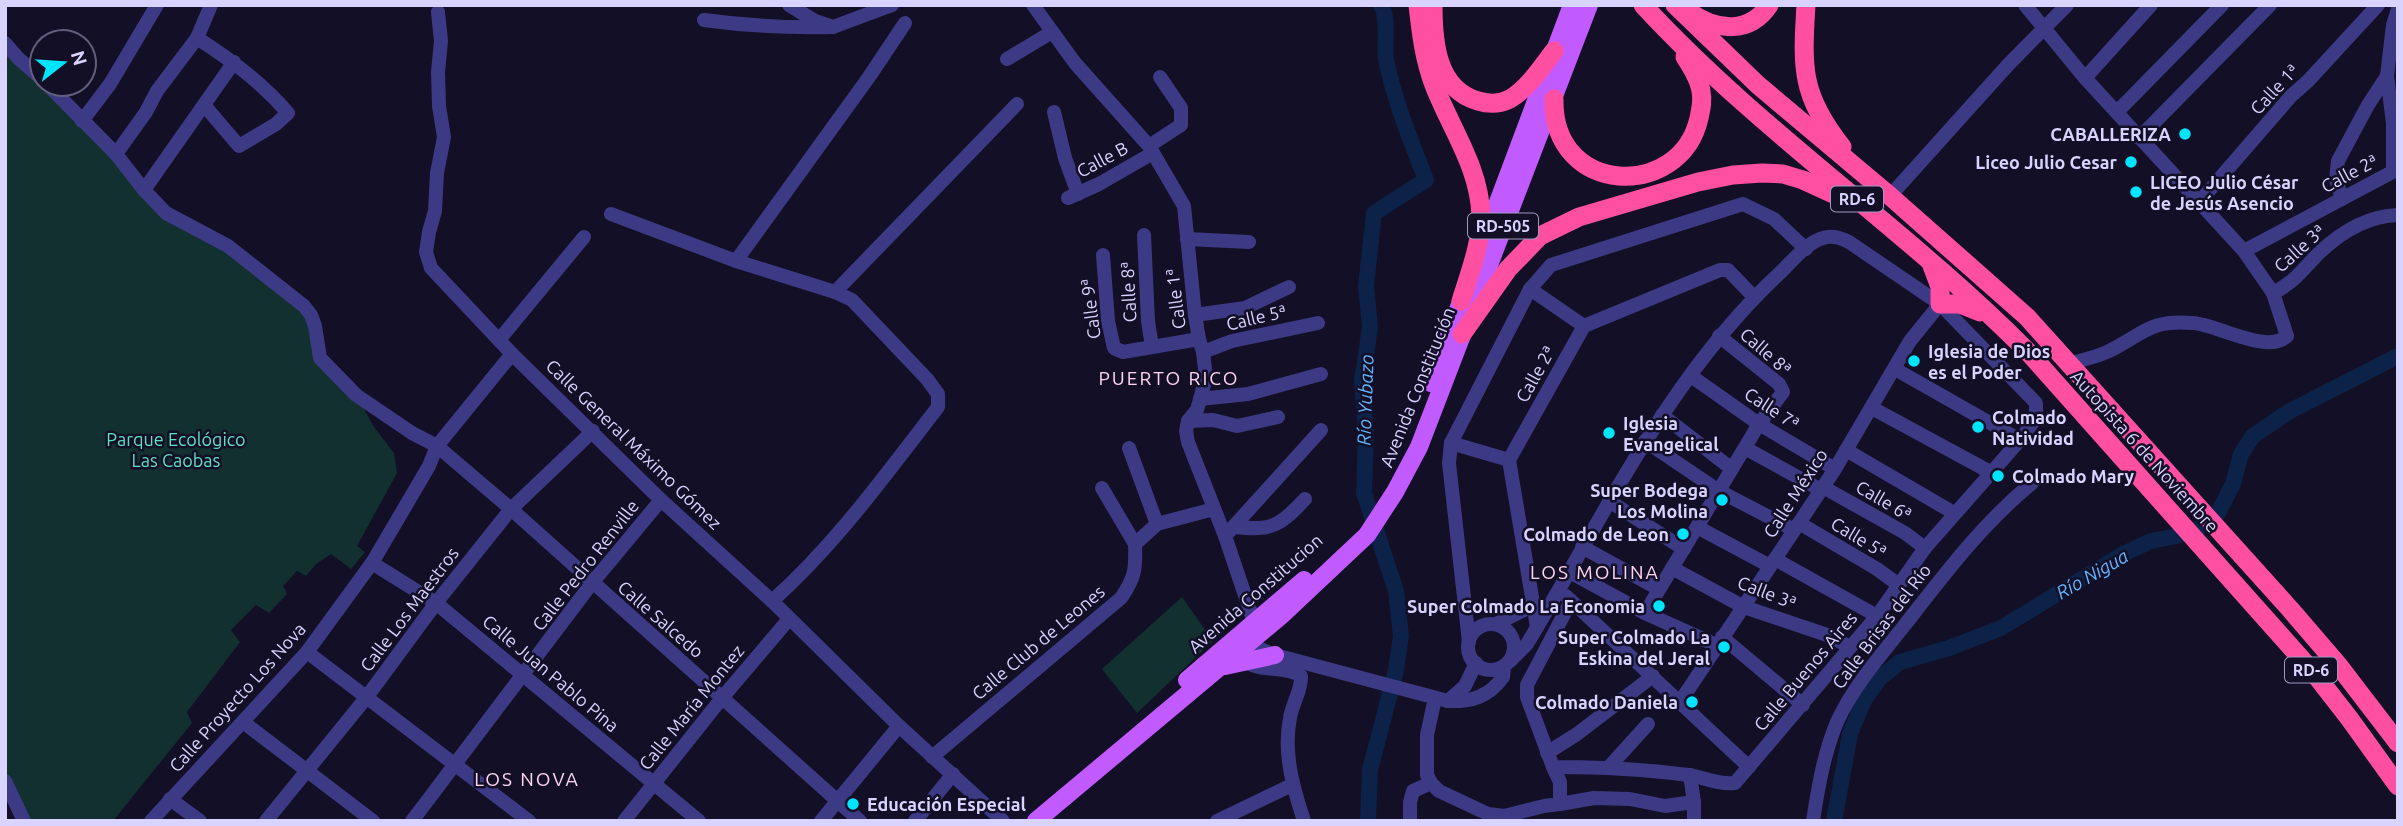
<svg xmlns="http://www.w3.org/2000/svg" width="2403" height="826" viewBox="0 0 2403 826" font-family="Ubuntu,sans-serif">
<rect width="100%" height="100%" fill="#130f26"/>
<g fill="#12302f">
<polygon points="5,43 187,225 304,306 317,345 356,395 374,427 394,453 397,473 357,546 365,552 351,569 331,554 316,564 306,576 297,571 283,586 287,594 269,613 256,605 231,630 240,642 187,712 192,723 113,821 24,821 5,781"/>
<polygon points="1182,597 1213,641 1137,713 1102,669"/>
</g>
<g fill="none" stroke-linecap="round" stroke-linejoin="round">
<g stroke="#0c2248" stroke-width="16">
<path d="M1368,821L1370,770L1396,670L1401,636L1396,591L1364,493L1366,433L1362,381L1370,327L1366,286L1374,213L1426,180C1411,141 1394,100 1386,59C1384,44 1389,16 1381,5"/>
<polyline points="1834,821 1850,734 1864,700 1879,679 1900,662 1949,648 2001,628 2123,554 2151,541 2177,536 2199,528 2218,513 2233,484 2241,454 2253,436 2290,411 2398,356"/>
</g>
<g stroke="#3d3a85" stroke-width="14">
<polyline points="789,5 815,21 833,27 892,5"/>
<polyline points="1033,5 1075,63 1149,146 1184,206 1195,315 1199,339 1203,352 1206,378 1197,410 1188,421 1186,431 1188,442 1225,536 1254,622"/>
<path d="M2025,5L2085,78L2244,251L2273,293C2295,282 2302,270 2319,253C2340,233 2367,216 2398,215"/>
<polyline points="438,12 441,41 438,72 439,106 444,137 437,173 435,211 429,232 426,252 431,268 512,354 661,500 772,601 899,726 1003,821"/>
<path d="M704,20C747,26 789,28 833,27"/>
<path d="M197,38C231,60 261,82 288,113L276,124L239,146L204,105"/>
<polyline points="5,43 18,58 42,79"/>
<polyline points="1007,59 1052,32"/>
<polyline points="2387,76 2393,123 2393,171"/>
<polyline points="2085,78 2151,5"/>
<polyline points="47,84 116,154 144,190 166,213 228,246 304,306 311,315 315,326 320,358 356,395 412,433 437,446 511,509 860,821"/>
<polyline points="1054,112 1065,158 1078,194"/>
<polyline points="2117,112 2222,5"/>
<polyline points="82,121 110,84 157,5"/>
<polyline points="2139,138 2270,5"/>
<polyline points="1149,146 1181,125 1181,108 1160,77"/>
<polyline points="116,154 146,112 157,91 197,38 211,5"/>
<polyline points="144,190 234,62"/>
<polyline points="1890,196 2007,66 2067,5"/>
<polyline points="1068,198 1099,184 1153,153"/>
<polyline points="2342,199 2336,179 2338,161 2368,105 2387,76 2393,25 2398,9"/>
<polyline points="2200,201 2291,96 2308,81 2378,5"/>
<path d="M611,214L736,261L835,292L852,300L927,379L938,394V407C886,474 836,544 772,601"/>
<polyline points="1144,235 1148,321 1152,347"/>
<polyline points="1187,239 1249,242"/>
<polyline points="2244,251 2398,169"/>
<polyline points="1103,255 1108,321 1114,348 1123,352 1199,339"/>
<polyline points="736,261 869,77 905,23"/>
<polyline points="1530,289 1584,326"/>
<polyline points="835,292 1017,104"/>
<polyline points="1195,315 1245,308 1289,287"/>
<polyline points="499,340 584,237"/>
<polyline points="1203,352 1232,341 1318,323"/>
<path d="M2071,363C2083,360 2096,357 2107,352C2143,335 2148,319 2193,323C2216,324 2268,355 2287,336L2273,293"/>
<polyline points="1895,369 2020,440"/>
<polyline points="1691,376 1759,424 1835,469"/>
<polyline points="1200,399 1248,394 1321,374"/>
<polyline points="1872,408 1992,473"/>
<polyline points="1662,415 1732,469"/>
<polyline points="1188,421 1213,420 1237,426 1278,417"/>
<polyline points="1645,441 1719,491 1794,530"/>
<polyline points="1451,443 1509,460"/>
<polyline points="1129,448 1157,524"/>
<polyline points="1745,448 1821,490"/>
<polyline points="1846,450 1954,513"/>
<polyline points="1823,487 1905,533 1925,548"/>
<polyline points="1102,488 1135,544"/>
<polyline points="1609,501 1684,549"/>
<polyline points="1799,523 1877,569 1899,585"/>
<path d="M1235,527C1272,531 1280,526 1305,499"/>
<polyline points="1697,527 1770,566"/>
<polyline points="1225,536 1321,430"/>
<polyline points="1582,547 1659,589"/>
<polyline points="1775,559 1877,616"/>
<polyline points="372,563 436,603 699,821"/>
<polyline points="1672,568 1744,607 1833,637 1849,647"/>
<polyline points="1568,571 1645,613 1716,645"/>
<polyline points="1566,596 1749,767"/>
<polyline points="1645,613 1759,424 1783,392 1779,384 1719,336"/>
<polyline points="1496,624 1534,605"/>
<circle cx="1491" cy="647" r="23"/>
<polyline points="1537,627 1509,460 1584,326 1720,270 1728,270 1754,297"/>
<path d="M1244,633L1256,647L1275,655L1448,701C1471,702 1489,697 1503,677L1504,666"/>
<polyline points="1722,637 1803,705"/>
<polyline points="1469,642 1449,463 1451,443 1530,289 1551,265 1743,204 1774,219 1806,249"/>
<polyline points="307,652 529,821"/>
<path d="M1242,660C1261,673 1284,665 1301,676C1302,690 1292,704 1290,718C1283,753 1293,787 1304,821"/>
<path d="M1510,661L1527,644C1605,515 1669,375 1782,271C1793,260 1808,242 1823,238C1832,235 1841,238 1849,242L1940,304L2036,403V418L2020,440L1925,548L1877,616L1735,783C1718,785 1704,777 1688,775C1643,769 1598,767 1553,767L1527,697V685L1571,601"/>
<polyline points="1435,698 1427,735 1427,775 1431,783 1439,791 1488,814 1504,816 1544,806 1560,804 1560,782 1553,767"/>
<polyline points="1448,701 1465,686 1476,663"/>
<polyline points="1680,702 1835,469 1910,341 1940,304"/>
<polyline points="243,722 373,821"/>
<polyline points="1547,753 1577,734 1653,676"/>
<path d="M932,757L1121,598C1135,578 1136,569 1135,544L1157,524L1214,509"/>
<polyline points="1609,767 1648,724"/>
<polyline points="1690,775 1694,802 1694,821"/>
<polyline points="5,781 24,821"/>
<polyline points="170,799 200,821"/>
<polyline points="1560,804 1594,798 1630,799 1665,806 1694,802"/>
<polyline points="151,821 307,652 372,563 429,466 437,446 512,354"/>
<polyline points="266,821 366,698 436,603 511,509 593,431"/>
<polyline points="412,821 592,583 661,500"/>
<polyline points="624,821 722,698 789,619"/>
<polyline points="821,821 899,726"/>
<polyline points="915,821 953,774"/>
<polyline points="1217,821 1292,785"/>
<polyline points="1410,821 1410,802 1413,791 1431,783"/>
<path d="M1813,821C1818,788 1824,753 1837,722C1853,687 1880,656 1904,626C1944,575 1981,525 2032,483"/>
</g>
<g stroke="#c25bff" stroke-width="18">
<polyline points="1482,245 1572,5"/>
<polyline points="1431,383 1466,288"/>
<polyline points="1225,666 1275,655"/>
<polyline points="1187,680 1304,580"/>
<polyline points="1036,821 1283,614 1367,535 1395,492 1419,447 1589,5"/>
</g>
<g stroke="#ff4fa3" stroke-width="19">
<path d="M1418,5C1421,32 1424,59 1434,85C1451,129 1480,168 1481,217C1481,244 1469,275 1461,301"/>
<path d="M1433,5C1433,41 1436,89 1478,101C1488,104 1500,104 1510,99C1528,88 1541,68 1554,51"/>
<path d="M1643,5C1761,133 1908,230 2030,354L2314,673L2349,718L2398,786"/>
<polyline points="1675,5 1758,85 1890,196 2027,317 2290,609 2339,666 2398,743"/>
<path d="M1806,5C1802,69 1801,95 1842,147"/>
<path d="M1691,13C1717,31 1750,34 1769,5"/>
<path d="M1554,99C1552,197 1681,200 1699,118C1701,109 1703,101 1701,91C1699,79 1692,68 1685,57"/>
<polyline points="1931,263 1940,287 1940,304 1960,304 1980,312"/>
<polyline points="1462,334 1508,269 1540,236 1579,217 1698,182 1733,175 1762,173 1783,174 1803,180 1849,201"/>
</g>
</g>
<g fill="#00e5ff" stroke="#130f26" stroke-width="2.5">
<circle cx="2185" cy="134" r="7"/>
<circle cx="2131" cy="162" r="7"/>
<circle cx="2136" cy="192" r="7"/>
<circle cx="1914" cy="361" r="7"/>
<circle cx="1978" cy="427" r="7"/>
<circle cx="1609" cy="433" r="7"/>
<circle cx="1998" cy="476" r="7"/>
<circle cx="1722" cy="500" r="7"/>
<circle cx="1683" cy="534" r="7"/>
<circle cx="1659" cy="606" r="7"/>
<circle cx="1724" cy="647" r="7"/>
<circle cx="1692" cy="702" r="7"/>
<circle cx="853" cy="804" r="7"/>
</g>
<g text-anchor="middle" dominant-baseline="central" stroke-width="5" stroke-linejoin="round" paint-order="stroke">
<g fill="#130f26" stroke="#9e99be" stroke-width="2">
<rect x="1831" y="186.5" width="52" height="25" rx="5"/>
<rect x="1468" y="213.5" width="70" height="25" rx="5"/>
<rect x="2285" y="657.5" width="52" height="25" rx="5"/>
</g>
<g font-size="16" font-weight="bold" fill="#d9d4ff">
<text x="1857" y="199">RD-6</text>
<text x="1503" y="226">RD-505</text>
<text x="2311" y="670">RD-6</text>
</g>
<g font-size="18" fill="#d9d4ff" stroke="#130f26">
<text transform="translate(2274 89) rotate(-47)">Calle 1ª</text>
<text transform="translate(1102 159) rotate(-28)">Calle B</text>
<text transform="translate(2349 173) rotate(-28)">Calle 2ª</text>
<text transform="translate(2299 248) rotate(-42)">Calle 3ª</text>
<text transform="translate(1128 292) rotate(-93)">Calle 8ª</text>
<text transform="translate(1175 299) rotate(-97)">Calle 1ª</text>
<text transform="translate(1090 309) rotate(-97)">Calle 9ª</text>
<text transform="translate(1256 317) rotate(-13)">Calle 5ª</text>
<text transform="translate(1766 351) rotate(41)">Calle 8ª</text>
<text transform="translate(1535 374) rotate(-61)">Calle 2ª</text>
<text transform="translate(1417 387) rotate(-68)">Avenida Constitución</text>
<text transform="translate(1772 408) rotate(33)">Calle 7ª</text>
<text transform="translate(634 444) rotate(44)">Calle General Máximo Gómez</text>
<text transform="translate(2145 451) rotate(48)">Autopista 6 de Noviembre</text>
<text transform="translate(1795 493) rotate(-57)">Calle México</text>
<text transform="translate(1884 500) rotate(30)">Calle 6ª</text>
<text transform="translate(1859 537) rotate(31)">Calle 5ª</text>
<text transform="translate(585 565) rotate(-52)">Calle Pedro Renville</text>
<text transform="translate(1767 592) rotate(21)">Calle 3ª</text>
<text transform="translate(1255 593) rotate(-41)">Avenida Constitucion</text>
<text transform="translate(409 609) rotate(-53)">Calle Los Maestros</text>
<text transform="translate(661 619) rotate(41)">Calle Salcedo</text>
<text transform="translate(1881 626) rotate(-53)">Calle Brisas del Río</text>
<text transform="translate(1038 642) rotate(-40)">Calle Club de Leones</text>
<text transform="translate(1805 671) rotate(-50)">Calle Buenos Aires</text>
<text transform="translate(551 673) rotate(40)">Calle Juan Pablo Pina</text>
<text transform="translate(237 697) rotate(-48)">Calle Proyecto Los Nova</text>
<text transform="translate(691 707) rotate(-51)">Calle María Montez</text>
</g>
<g font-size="18" font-weight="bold" fill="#d9d4ff" stroke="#130f26" text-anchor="end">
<text x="2171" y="134">CABALLERIZA</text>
<text x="2117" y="162">Liceo Julio Cesar</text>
<text x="2150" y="182" text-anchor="start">LICEO Julio César<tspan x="2150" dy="21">de Jesús Asencio</tspan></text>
<text x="1928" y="351" text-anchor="start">Iglesia de Dios<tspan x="1928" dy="21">es el Poder</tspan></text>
<text x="1992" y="417" text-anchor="start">Colmado<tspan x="1992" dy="21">Natividad</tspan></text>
<text x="1623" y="423" text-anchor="start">Iglesia<tspan x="1623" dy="21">Evangelical</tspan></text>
<text x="2012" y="476" text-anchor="start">Colmado Mary</text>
<text x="1708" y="490">Super Bodega<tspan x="1708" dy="21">Los Molina</tspan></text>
<text x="1669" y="534">Colmado de Leon</text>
<text x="1645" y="606">Super Colmado La Economia</text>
<text x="1710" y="637">Super Colmado La<tspan x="1710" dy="21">Eskina del Jeral</tspan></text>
<text x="1678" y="702">Colmado Daniela</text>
<text x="867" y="804" text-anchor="start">Educación Especial</text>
</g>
<g font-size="18" fill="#5fe0c0" stroke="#130f26">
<text x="176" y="439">Parque Ecológico<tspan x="176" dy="21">Las Caobas</tspan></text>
</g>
<g font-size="19" letter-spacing="2" fill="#ffd6f0" stroke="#130f26">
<text x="1169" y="378">PUERTO RICO</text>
<text x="1595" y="572">LOS MOLINA</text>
<text x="527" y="779">LOS NOVA</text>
</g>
<g font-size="19" font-style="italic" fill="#62b6ff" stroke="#130f26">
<text transform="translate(1365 400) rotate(-88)">Río Yubazo</text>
<text transform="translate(2092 574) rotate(-30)">Río Nigua</text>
</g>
</g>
<rect width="2403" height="826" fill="none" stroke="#d9d4ff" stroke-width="14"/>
<g transform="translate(63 63) rotate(73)"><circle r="33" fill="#130f26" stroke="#625e7d" stroke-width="2"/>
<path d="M0-5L12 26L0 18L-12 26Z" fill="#00e5ff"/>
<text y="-10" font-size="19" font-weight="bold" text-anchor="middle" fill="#d9d4ff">N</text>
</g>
</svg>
